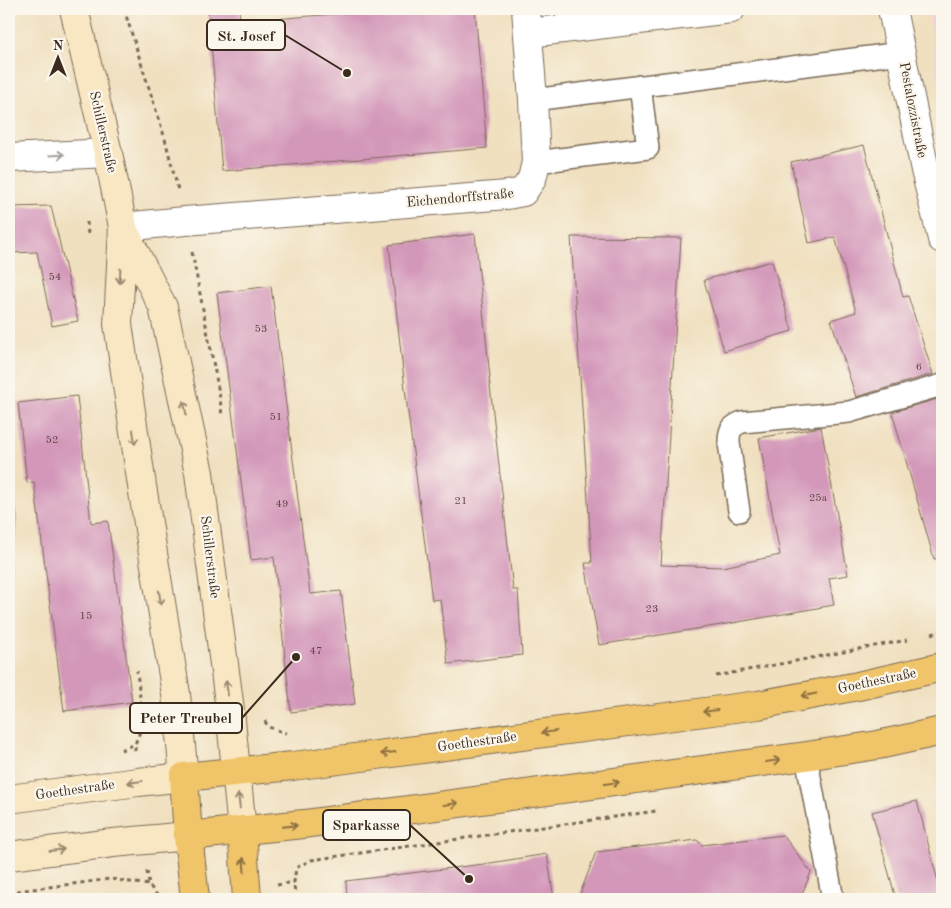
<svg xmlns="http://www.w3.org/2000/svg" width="951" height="908" viewBox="0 0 951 908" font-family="'Old Standard TT',serif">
<rect width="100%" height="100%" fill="#fbf7ec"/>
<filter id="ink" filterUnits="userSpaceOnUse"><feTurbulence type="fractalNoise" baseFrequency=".02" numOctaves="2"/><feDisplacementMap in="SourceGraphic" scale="10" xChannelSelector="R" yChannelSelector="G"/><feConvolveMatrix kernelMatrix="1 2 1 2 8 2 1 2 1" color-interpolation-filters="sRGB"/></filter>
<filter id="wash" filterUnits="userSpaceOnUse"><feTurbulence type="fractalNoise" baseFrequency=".0096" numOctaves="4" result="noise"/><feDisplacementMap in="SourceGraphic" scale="20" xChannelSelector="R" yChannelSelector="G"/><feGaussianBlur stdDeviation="1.12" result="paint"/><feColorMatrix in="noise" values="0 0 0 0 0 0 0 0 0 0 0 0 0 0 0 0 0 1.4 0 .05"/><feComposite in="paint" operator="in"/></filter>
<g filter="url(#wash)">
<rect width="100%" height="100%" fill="#f0e0c0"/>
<polygon fill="#f4cfde" points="923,9 942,9 942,108 930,18"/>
<polygon fill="#90c679" stroke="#66784c" points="9,469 16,518 9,587"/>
<g id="blocks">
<g fill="#d397b9">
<polygon points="208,9 239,9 240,22 392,9 475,9 487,148 222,171"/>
<polygon points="864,145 903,297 908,296 933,374 856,397 831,320 856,312 835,237 809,243 791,162"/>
<polygon points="51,206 78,321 52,326 37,252 9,253 9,207"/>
<polygon points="475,234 490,377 489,377 513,590 518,590 522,655 448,664 440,599 432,600 405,389 389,245"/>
<polygon points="571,237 681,238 661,565 723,567 780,555 759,438 821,427 848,575 829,578 834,605 727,624 599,645 585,563 592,563"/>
<polygon points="772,261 792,331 724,351 704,280"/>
<polygon points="271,286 310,594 341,591 355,704 291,712 274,557 251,560 217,293"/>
<polygon points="77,396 91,523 108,521 132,702 64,711 34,482 27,483 18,403"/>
<polygon points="941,398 942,402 942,558 934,559 892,412"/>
<polygon points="917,801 942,897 942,899 896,899 872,812"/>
<polygon points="783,835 811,872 800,899 578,899 596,852 697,840 702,845"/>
<polygon points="547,854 554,899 347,899 346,881 484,864"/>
</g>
</g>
</g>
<g filter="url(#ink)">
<use href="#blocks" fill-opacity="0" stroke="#7a6a57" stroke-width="1"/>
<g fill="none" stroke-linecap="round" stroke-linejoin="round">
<g stroke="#7a6a57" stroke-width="24">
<g id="service">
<polyline points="533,100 901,53"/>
<polyline points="536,162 648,148 640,86"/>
<path d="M739,511L729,443C729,431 730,427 742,422L849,412L942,385"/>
<polyline points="806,756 833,899"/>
</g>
</g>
<g stroke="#7a6a57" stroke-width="30">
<g id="minor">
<polyline points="892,9 925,170 942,239"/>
<polyline points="529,33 731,9"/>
<polyline points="9,158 108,153"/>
<polyline points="123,227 185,221 507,195 523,192 532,179 536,162 533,100 526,9"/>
</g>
</g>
<g stroke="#7a6a57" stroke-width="30">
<g id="secondary">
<polyline points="123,229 163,307 199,473 230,710 242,830"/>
<polyline points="9,799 138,782 184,777 176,694 142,486 118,324 123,227 108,153 74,9"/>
<polyline points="9,856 113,843 188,836"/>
</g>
</g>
<g stroke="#7a6a57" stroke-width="30">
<g id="primary">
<polyline points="242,830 247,899"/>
<polyline points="188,836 304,824 806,756 878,745 942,731"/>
<polyline points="195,899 188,836 184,777 293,766 758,705 858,686 942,667"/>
</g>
</g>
<g stroke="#7a6a57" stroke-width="3" stroke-dasharray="4 4" stroke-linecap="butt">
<polyline points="124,9 165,139 178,190"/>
<polyline points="87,222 88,235"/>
<polyline points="192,252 220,398 222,416"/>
<polyline points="932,634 942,631"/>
<polyline points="716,676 907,640"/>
<polyline points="265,721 268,727 286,733"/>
<polyline points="121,750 135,744"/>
<polyline points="135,751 135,744 143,724 137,671"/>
<polyline points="147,871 149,885 160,899"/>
<polyline points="277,885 294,882"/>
<polyline points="9,892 111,879 149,885"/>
<polyline points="295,899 294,882 296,868 311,860 656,811"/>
</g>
<use href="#service" stroke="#fff" stroke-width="21"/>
<use href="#minor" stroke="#fff" stroke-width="28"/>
<use href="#secondary" stroke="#f9e7c3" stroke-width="28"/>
<use href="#primary" stroke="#f0c469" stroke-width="28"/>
</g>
<defs><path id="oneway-shaft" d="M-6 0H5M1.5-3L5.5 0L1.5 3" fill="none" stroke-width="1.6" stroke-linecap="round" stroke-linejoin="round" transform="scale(1.25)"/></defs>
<use stroke="#a79f9a" href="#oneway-shaft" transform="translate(57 155) rotate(-3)"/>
<g stroke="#9a8870">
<use href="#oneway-shaft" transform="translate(120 276) rotate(93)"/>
<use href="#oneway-shaft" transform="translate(185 408) rotate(-102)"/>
<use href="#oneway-shaft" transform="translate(134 437) rotate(82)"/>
<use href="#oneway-shaft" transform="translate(160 598) rotate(81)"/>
<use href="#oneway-shaft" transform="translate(227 688) rotate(-97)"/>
<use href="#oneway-shaft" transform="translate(135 782) rotate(173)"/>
<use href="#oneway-shaft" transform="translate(239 801) rotate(-96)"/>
<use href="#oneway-shaft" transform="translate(57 850) rotate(-7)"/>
</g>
<g stroke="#8c6f40">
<use href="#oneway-shaft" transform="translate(809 695) rotate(169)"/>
<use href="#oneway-shaft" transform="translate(710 711) rotate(172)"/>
<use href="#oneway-shaft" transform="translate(549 732) rotate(172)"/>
<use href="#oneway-shaft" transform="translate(388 753) rotate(172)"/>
<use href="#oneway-shaft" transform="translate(773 761) rotate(-8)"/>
<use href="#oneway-shaft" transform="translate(612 783) rotate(-8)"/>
<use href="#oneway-shaft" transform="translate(451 804) rotate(-8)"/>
<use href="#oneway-shaft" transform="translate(290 826) rotate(-6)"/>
<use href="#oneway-shaft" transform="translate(244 865) rotate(-94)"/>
</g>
</g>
<g text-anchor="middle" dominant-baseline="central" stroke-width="4.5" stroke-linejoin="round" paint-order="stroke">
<g font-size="11" fill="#614545">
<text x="55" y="277">54</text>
<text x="261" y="329">53</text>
<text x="919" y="367">6</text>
<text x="276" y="417">51</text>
<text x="52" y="440">52</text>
<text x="818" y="498">25a</text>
<text x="461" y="501">21</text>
<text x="282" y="504">49</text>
<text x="652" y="609">23</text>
<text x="86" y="616">15</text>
<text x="316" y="651">47</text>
</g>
<g font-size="14" fill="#3b2a1e" stroke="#fbf7ec">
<text transform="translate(913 110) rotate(79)">Pestalozzistraße</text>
<text transform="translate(103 132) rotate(77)">Schillerstraße</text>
<text transform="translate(460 198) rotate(-5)">Eichendorffstraße</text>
<text transform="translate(210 557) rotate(83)">Schillerstraße</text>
<text transform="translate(877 681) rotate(-12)">Goethestraße</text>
<text transform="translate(477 742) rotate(-8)">Goethestraße</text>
<text transform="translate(75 790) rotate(-8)">Goethestraße</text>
</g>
</g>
<path fill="none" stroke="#3b2a1e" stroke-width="2" d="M347 73L285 35M296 657L242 718M469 879L410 825"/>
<g fill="#3b2a1e" stroke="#fbf7ec" stroke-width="2">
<circle cx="347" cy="73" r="5"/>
<circle cx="296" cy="657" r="5"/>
<circle cx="469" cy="879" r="5"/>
</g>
<g fill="#fbf7ec" stroke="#3b2a1e" stroke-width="2">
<rect x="207" y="20" width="78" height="30" rx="5"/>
<rect x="130" y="703" width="112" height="30" rx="5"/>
<rect x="323" y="810" width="87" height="30" rx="5"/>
</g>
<g font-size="15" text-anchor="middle" font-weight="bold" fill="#3b2a1e">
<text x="246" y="41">St. Josef</text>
<text x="186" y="723">Peter Treubel</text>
<text x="366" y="830">Sparkasse</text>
</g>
<rect width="951" height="908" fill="none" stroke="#fbf7ec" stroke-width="30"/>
<g transform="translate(58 58)" stroke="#fbf7ec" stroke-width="4" paint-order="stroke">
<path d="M0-4L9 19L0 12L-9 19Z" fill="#3b2a1e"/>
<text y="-8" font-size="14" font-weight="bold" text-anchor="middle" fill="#3b2a1e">N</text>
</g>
</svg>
